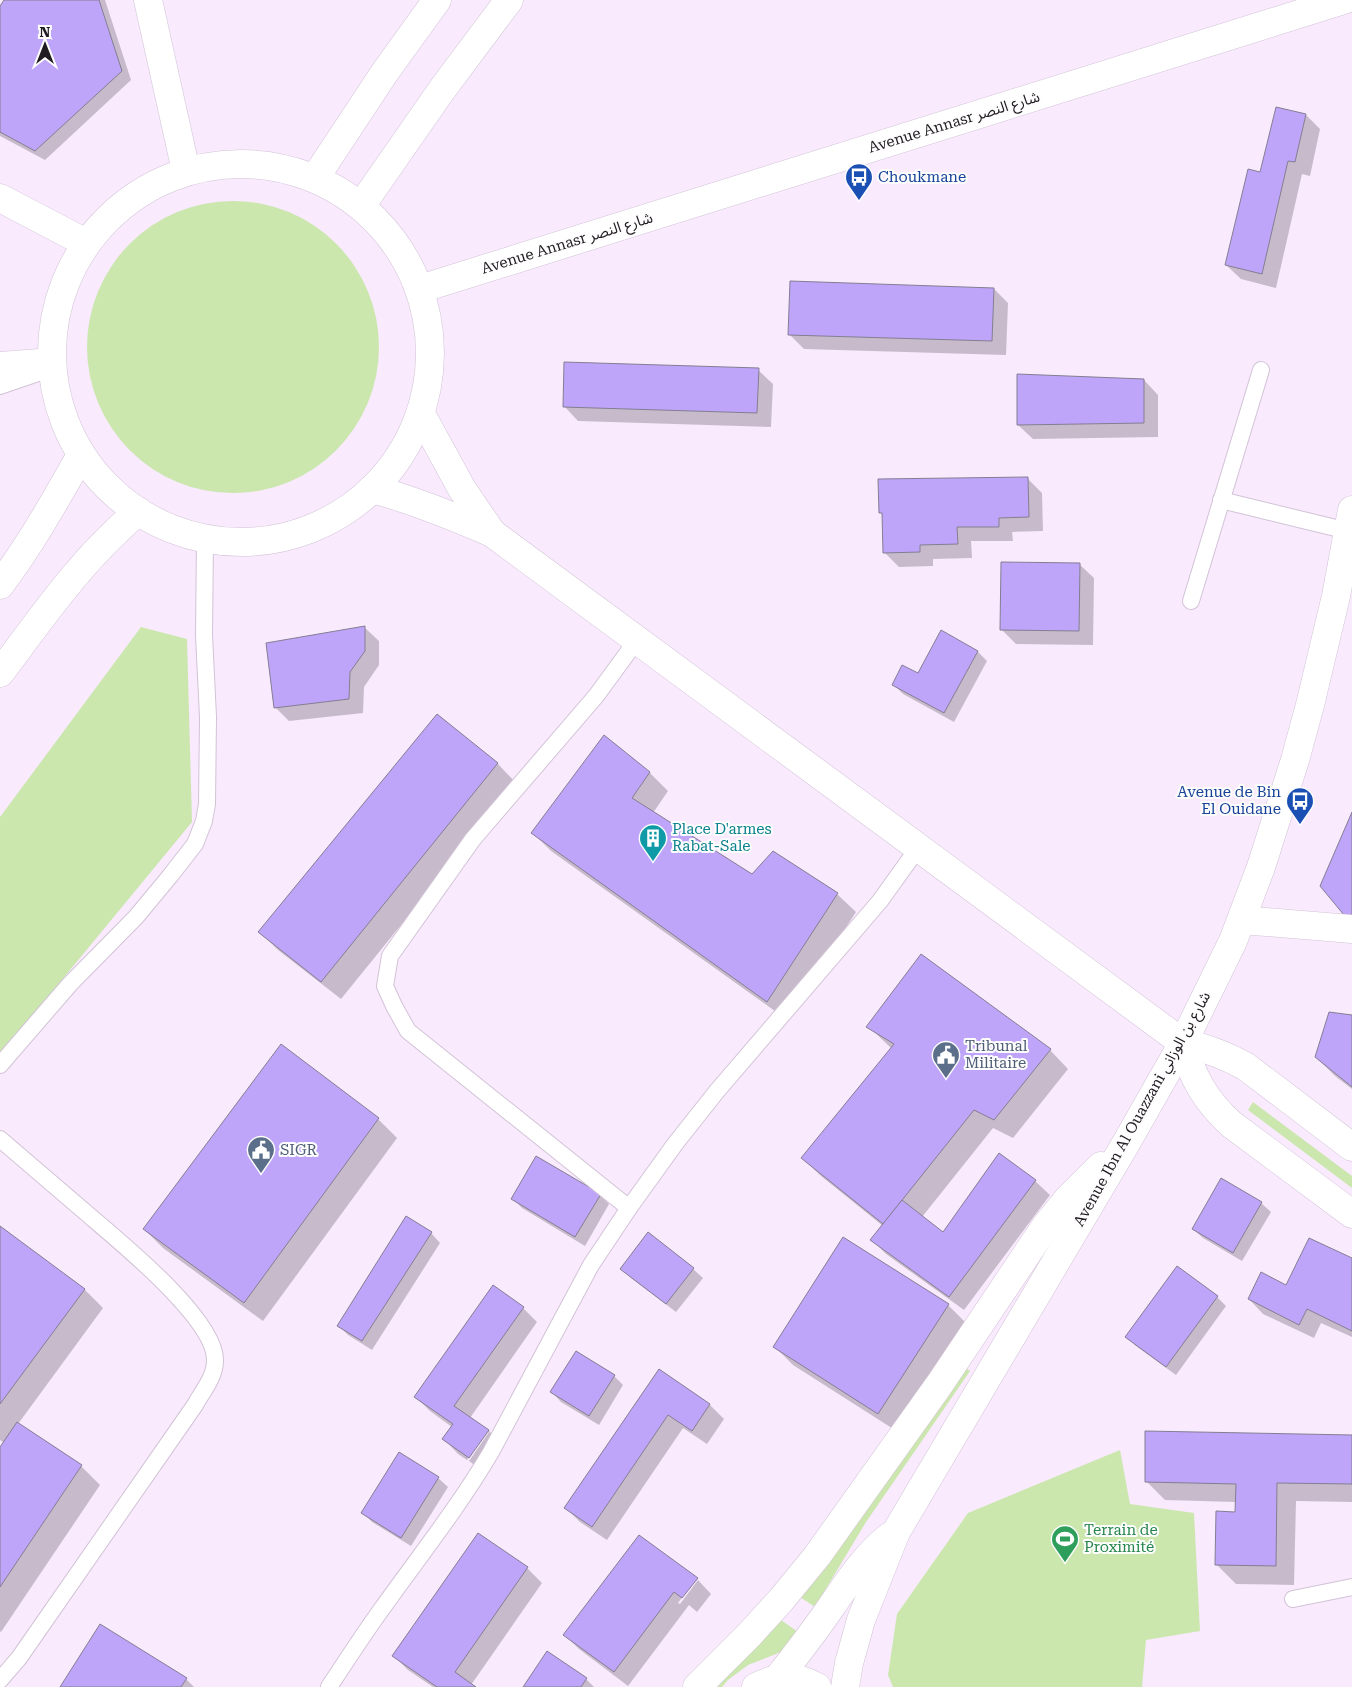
<svg xmlns="http://www.w3.org/2000/svg" width="1352" height="1687" viewBox="0 0 1352 1687" font-family="'Roboto Serif','Noto Sans Arabic',serif">
<rect width="100%" height="100%" fill="#f9eafe"/>
<g fill="#cbe7ae">
<circle cx="233" cy="347" r="146"/>
<polygon points="141,627 187,639 192,822 0,1055 0,817"/>
<polygon points="1253,1102 1352,1176 1352,1188 1248,1110"/>
<polygon points="966,1368 970,1371 866,1522 815,1607 800,1597"/>
<polygon points="1120,1450 1130,1504 1194,1513 1200,1631 1146,1640 1142,1687 893,1687 888,1675 897,1614 968,1513"/>
<polygon points="781,1620 798,1632 783,1651 771,1656 748,1665 728,1680 722,1687 713,1687"/>
</g>
<g fill="#0003">
<polygon points="5,0 105,0 131,80 45,160 0,136 0,8"/>
<polygon points="1306,115 1320,129 1310,176 1302,174 1276,288 1241,279 1226,265 1261,174"/>
<polygon points="994,289 1008,303 1006,355 804,349 789,334"/>
<polygon points="758,370 773,384 771,427 578,421 564,406"/>
<polygon points="1144,380 1158,395 1158,437 1033,439 1018,425"/>
<polygon points="1028,479 1042,493 1043,531 1012,532 1013,541 971,541 972,558 933,559 933,566 899,567 884,552 884,516 880,512"/>
<polygon points="1079,564 1094,578 1093,645 1016,644 1001,629"/>
<polygon points="364,627 379,641 379,665 364,687 363,713 289,721 275,707"/>
<polygon points="978,652 987,661 954,722 903,694 894,685"/>
<polygon points="437,715 498,764 516,783 341,999 278,950 260,932"/>
<polygon points="649,772 668,791 653,813 753,875 837,894 856,912 786,1019 551,851 533,833"/>
<polygon points="1352,1017 1352,1089 1335,1076 1316,1057"/>
<polygon points="868,1026 1050,1050 1068,1069 1013,1138 993,1128 922,1217 943,1233 999,1155 1035,1181 1050,1195 964,1310 886,1254 872,1240 883,1226 821,1176 802,1158 892,1049"/>
<polygon points="281,1046 378,1119 397,1138 263,1321 163,1248 144,1229"/>
<polygon points="600,1195 609,1204 585,1246 522,1208 513,1199"/>
<polygon points="1261,1203 1271,1212 1242,1261 1203,1238 1193,1229"/>
<polygon points="0,1228 85,1290 103,1308 18,1424 81,1466 100,1485 1,1632 0,1631 0,1449 4,1443 0,1440"/>
<polygon points="431,1233 440,1243 372,1350 348,1335 338,1325"/>
<polygon points="1352,1260 1352,1337 1321,1323 1314,1338 1263,1314 1249,1299 1287,1286"/>
<polygon points="622,1268 693,1269 703,1278 676,1312 631,1278"/>
<polygon points="1217,1297 1226,1306 1176,1375 1136,1346 1126,1337"/>
<polygon points="948,1305 967,1324 898,1432 793,1365 774,1346"/>
<polygon points="523,1308 537,1322 470,1418 489,1431 503,1445 484,1472 469,1461 489,1432 486,1432 467,1460 458,1454 444,1439 452,1427 430,1411 416,1397"/>
<polygon points="659,1371 710,1405 724,1419 707,1444 683,1428 607,1540 580,1522 566,1508"/>
<polygon points="614,1376 623,1385 599,1425 561,1402 552,1392"/>
<polygon points="1352,1436 1352,1502 1296,1501 1294,1585 1236,1584 1217,1565 1236,1513 1236,1502 1165,1500 1146,1481"/>
<polygon points="438,1478 448,1487 411,1546 372,1522 363,1513"/>
<polygon points="478,1534 527,1568 542,1583 471,1685 474,1687 433,1687 408,1670 394,1656"/>
<polygon points="639,1537 697,1580 695,1580 678,1603 680,1604 698,1580 711,1594 697,1612 689,1605 628,1686 579,1649 565,1635"/>
<polygon points="186,1679 194,1687 62,1687"/>
<polygon points="586,1679 594,1687 524,1687"/>
</g>
<g fill="#bfa5f9" stroke="#837e92">
<polygon points="4,0 99,0 122,71 35,151 0,132 0,6"/>
<polygon points="1276,107 1306,114 1295,162 1288,161 1262,274 1225,265 1248,169 1260,172"/>
<polygon points="790,281 994,288 992,341 788,335"/>
<polygon points="564,362 759,368 757,413 563,407"/>
<polygon points="1017,374 1144,379 1144,423 1017,425"/>
<polygon points="1028,477 1029,517 999,518 999,527 957,527 958,544 920,545 920,552 883,553 882,513 879,513 878,479"/>
<polygon points="1001,562 1080,563 1079,631 1000,630"/>
<polygon points="365,626 365,651 350,672 349,699 274,708 266,643"/>
<polygon points="941,630 978,651 944,713 892,685 902,665 918,673"/>
<polygon points="437,714 498,763 321,982 258,932"/>
<polygon points="604,735 650,772 632,798 752,874 773,851 838,893 767,1002 531,833"/>
<polygon points="1352,812 1352,916 1344,915 1320,886"/>
<polygon points="921,954 1051,1049 994,1120 974,1110 883,1224 801,1158 894,1044 866,1027"/>
<polygon points="1329,1012 1352,1015 1352,1087 1315,1057"/>
<polygon points="281,1044 379,1118 244,1303 143,1229"/>
<polygon points="999,1153 1036,1180 949,1297 870,1240 902,1200 943,1232"/>
<polygon points="536,1156 601,1194 575,1237 511,1199"/>
<polygon points="1221,1178 1262,1202 1233,1253 1192,1229"/>
<polygon points="406,1216 432,1232 362,1341 337,1326"/>
<polygon points="0,1226 85,1289 0,1404"/>
<polygon points="648,1232 694,1268 666,1304 620,1269"/>
<polygon points="843,1237 949,1304 878,1414 773,1347"/>
<polygon points="1309,1238 1352,1258 1352,1331 1307,1309 1299,1325 1248,1299 1261,1272 1286,1285"/>
<polygon points="1177,1266 1218,1296 1166,1367 1125,1337"/>
<polygon points="493,1285 524,1307 454,1406 489,1430 469,1458 442,1439 453,1424 414,1397"/>
<polygon points="576,1351 615,1375 589,1416 550,1392"/>
<polygon points="659,1369 710,1404 692,1431 668,1415 592,1527 564,1508"/>
<polygon points="17,1422 82,1465 0,1587 0,1447"/>
<polygon points="1145,1431 1352,1435 1352,1484 1277,1483 1276,1566 1215,1565 1216,1511 1235,1512 1236,1484 1145,1482"/>
<polygon points="399,1452 439,1477 401,1538 361,1513"/>
<polygon points="478,1533 528,1567 455,1672 476,1687 437,1687 392,1656"/>
<polygon points="639,1535 698,1578 682,1598 674,1592 614,1672 563,1635"/>
<polygon points="100,1624 187,1678 181,1687 60,1687"/>
<polygon points="547,1651 587,1678 581,1687 523,1687"/>
</g>
<g fill="none" stroke-linecap="round" stroke-linejoin="round">
<g stroke="#d2c3d6" stroke-width="18">
<g id="service">
<polyline points="0,386 44,371"/>
<polyline points="1221,500 1348,531"/>
<polyline points="1191,601 1261,370"/>
<polyline points="0,1065 70,984 136,917 170,876 195,844 204,821 207,804 208,717 204,635 205,538"/>
<path d="M0,1139C28,1163 56,1187 84,1211C115,1238 217,1319 215,1361C215,1377 202,1392 195,1405L19,1658L0,1680"/>
<polyline points="629,1208 408,1031 394,1006 385,986 390,956 473,839 596,696 637,640"/>
<polyline points="1293,1599 1352,1587"/>
<path d="M329,1687C346,1661 363,1635 381,1610C418,1558 458,1508 491,1452L591,1265L629,1208L675,1144L717,1091L880,901L918,848"/>
</g>
</g>
<g stroke="#d2c3d6" stroke-width="29">
<g id="minor">
<polyline points="0,366 52,362"/>
<polyline points="1242,920 1352,929"/>
</g>
</g>
<g stroke="#d2c3d6" stroke-width="29">
<g id="tertiary">
<polyline points="148,0 186,171"/>
<path d="M778,1678C796,1655 814,1632 831,1607C849,1581 865,1556 890,1536"/>
<polyline points="697,1687 750,1634 781,1600 817,1556 939,1385 1045,1227 1068,1199 1101,1166"/>
<path d="M756,1687C777,1676 796,1675 817,1687"/>
<polyline points="845,1687 849,1663 861,1620 896,1532 1125,1145 1183,1043 1233,941 1261,867 1295,760 1310,705 1336,596 1352,510"/>
</g>
</g>
<g stroke="#d2c3d6" stroke-width="29">
<g id="secondary">
<polyline points="0,198 86,243"/>
<polyline points="421,414 462,489 492,533"/>
<path d="M372,489C414,500 453,516 492,533L1183,1043C1206,1048 1225,1055 1245,1066L1352,1147"/>
<path d="M1183,1043C1192,1077 1205,1100 1231,1124L1352,1214"/>
</g>
</g>
<g stroke="#d2c3d6" stroke-width="29">
<g id="primary">
<circle cx="241" cy="353" r="189"/>
<polyline points="315,178 385,72 437,0"/>
<polyline points="361,206 441,91 509,0"/>
<polyline points="420,289 1344,0"/>
<path d="M0,585C31,544 56,499 81,455"/>
<path d="M0,673C26,639 50,604 78,572C96,550 117,530 138,511"/>
</g>
</g>
<use href="#service" stroke="#fff" stroke-width="16"/>
<use href="#minor" stroke="#fff" stroke-width="28"/>
<use href="#tertiary" stroke="#fff" stroke-width="28"/>
<use href="#secondary" stroke="#fff" stroke-width="28"/>
<use href="#primary" stroke="#fff" stroke-width="28"/>
</g>
<defs>
<g id="bus-pin" transform="scale(1.4375)"><path d="M0 17L-7.5 6A9.5 9.5 0 1 1 7.5 6Z" fill="#1a4fb4" stroke="#fdfdfd"/><path d="M-5-6H5V4H4V6H2V4H-2V6H-4V4H-5ZM-3.5-4V0h7V-4ZM-3.5 1.2v1.5H-2V1.2ZM2 1.2v1.5H3.5V1.2Z" fill="#fff"/></g>
<g id="building-pin" transform="scale(1.4375)"><path d="M0 17L-7.5 6A9.5 9.5 0 1 1 7.5 6Z" fill="#0f9aa8" stroke="#fdfdfd"/><path d="M-4-6H4V6H1V3H-1V6H-4ZM-2.5-4.3h1.7v1.8h-1.7ZM.8-4.3h1.7v1.8H.8ZM-2.5-1h1.7V.8h-1.7ZM.8-1h1.7V.8H.8Z" fill="#fff"/></g>
<g id="civic-pin" transform="scale(1.4375)"><path d="M0 17L-7.5 6A9.5 9.5 0 1 1 7.5 6Z" fill="#5c6f8a" stroke="#fdfdfd"/><path d="M-.6-6.5H3V-4.5H.6V-3L4-1V1h2V6H-6V1h2V-1L-.6-3ZM-1.2 2.5V6h2.4V2.5Z" fill="#fff"/></g>
<g id="stadium-pin" transform="scale(1.4375)"><path d="M0 17L-7.5 6A9.5 9.5 0 1 1 7.5 6Z" fill="#2e9e5b" stroke="#fdfdfd"/><path d="M0-5a6.5 5 0 1 0 0 10a6.5 5 0 1 0 0-10ZM-3.5-1.8h7v3.6h-7Z" fill="#fff"/></g>
</defs>
<g fill-rule="evenodd">
<use href="#bus-pin" x="859" y="177"/>
<use href="#bus-pin" x="1300" y="801"/>
<use href="#building-pin" x="653" y="838"/>
<use href="#civic-pin" x="946" y="1055"/>
<use href="#civic-pin" x="261" y="1150"/>
<use href="#stadium-pin" x="1065" y="1539"/>
</g>
<g text-anchor="middle" dominant-baseline="central" stroke-width="4" stroke-linejoin="round" paint-order="stroke">
<g font-size="15" fill="#201a21" stroke="#fdfdfd">
<text transform="translate(954 122) rotate(-17)">Avenue Annasr شارع النصر</text>
<text transform="translate(567 243) rotate(-17)">Avenue Annasr شارع النصر</text>
<text transform="translate(1142 1109) rotate(-61)">Avenue Ibn Al Ouazzani شارع بن الوزاني</text>
</g>
<g font-size="15" fill="#164399" stroke="#fdfdfd" text-anchor="start">
<text x="878" y="177">Choukmane</text>
<text x="1281" y="792" text-anchor="end">Avenue de Bin<tspan x="1281" dy="17">El Ouidane</tspan></text>
</g>
<g font-size="15" fill="#0d838f" stroke="#fdfdfd" text-anchor="start">
<text x="672" y="829">Place D'armes<tspan x="672" dy="17">Rabat-Sale</tspan></text>
</g>
<g font-size="15" fill="#4e5e75" stroke="#fdfdfd" text-anchor="start">
<text x="965" y="1046">Tribunal<tspan x="965" dy="17">Militaire</tspan></text>
<text x="280" y="1150">SIGR</text>
</g>
<g font-size="15" fill="#27864d" stroke="#fdfdfd" text-anchor="start">
<text x="1084" y="1530">Terrain de<tspan x="1084" dy="17">Proximité</tspan></text>
</g>
</g>
<g transform="translate(45 45)" stroke="#fdfdfd" stroke-width="4" paint-order="stroke">
<path d="M0-4L9 19L0 12L-9 19Z" fill="#201a21"/>
<text y="-8" font-size="14" font-weight="bold" text-anchor="middle" fill="#201a21">N</text>
</g>
</svg>
